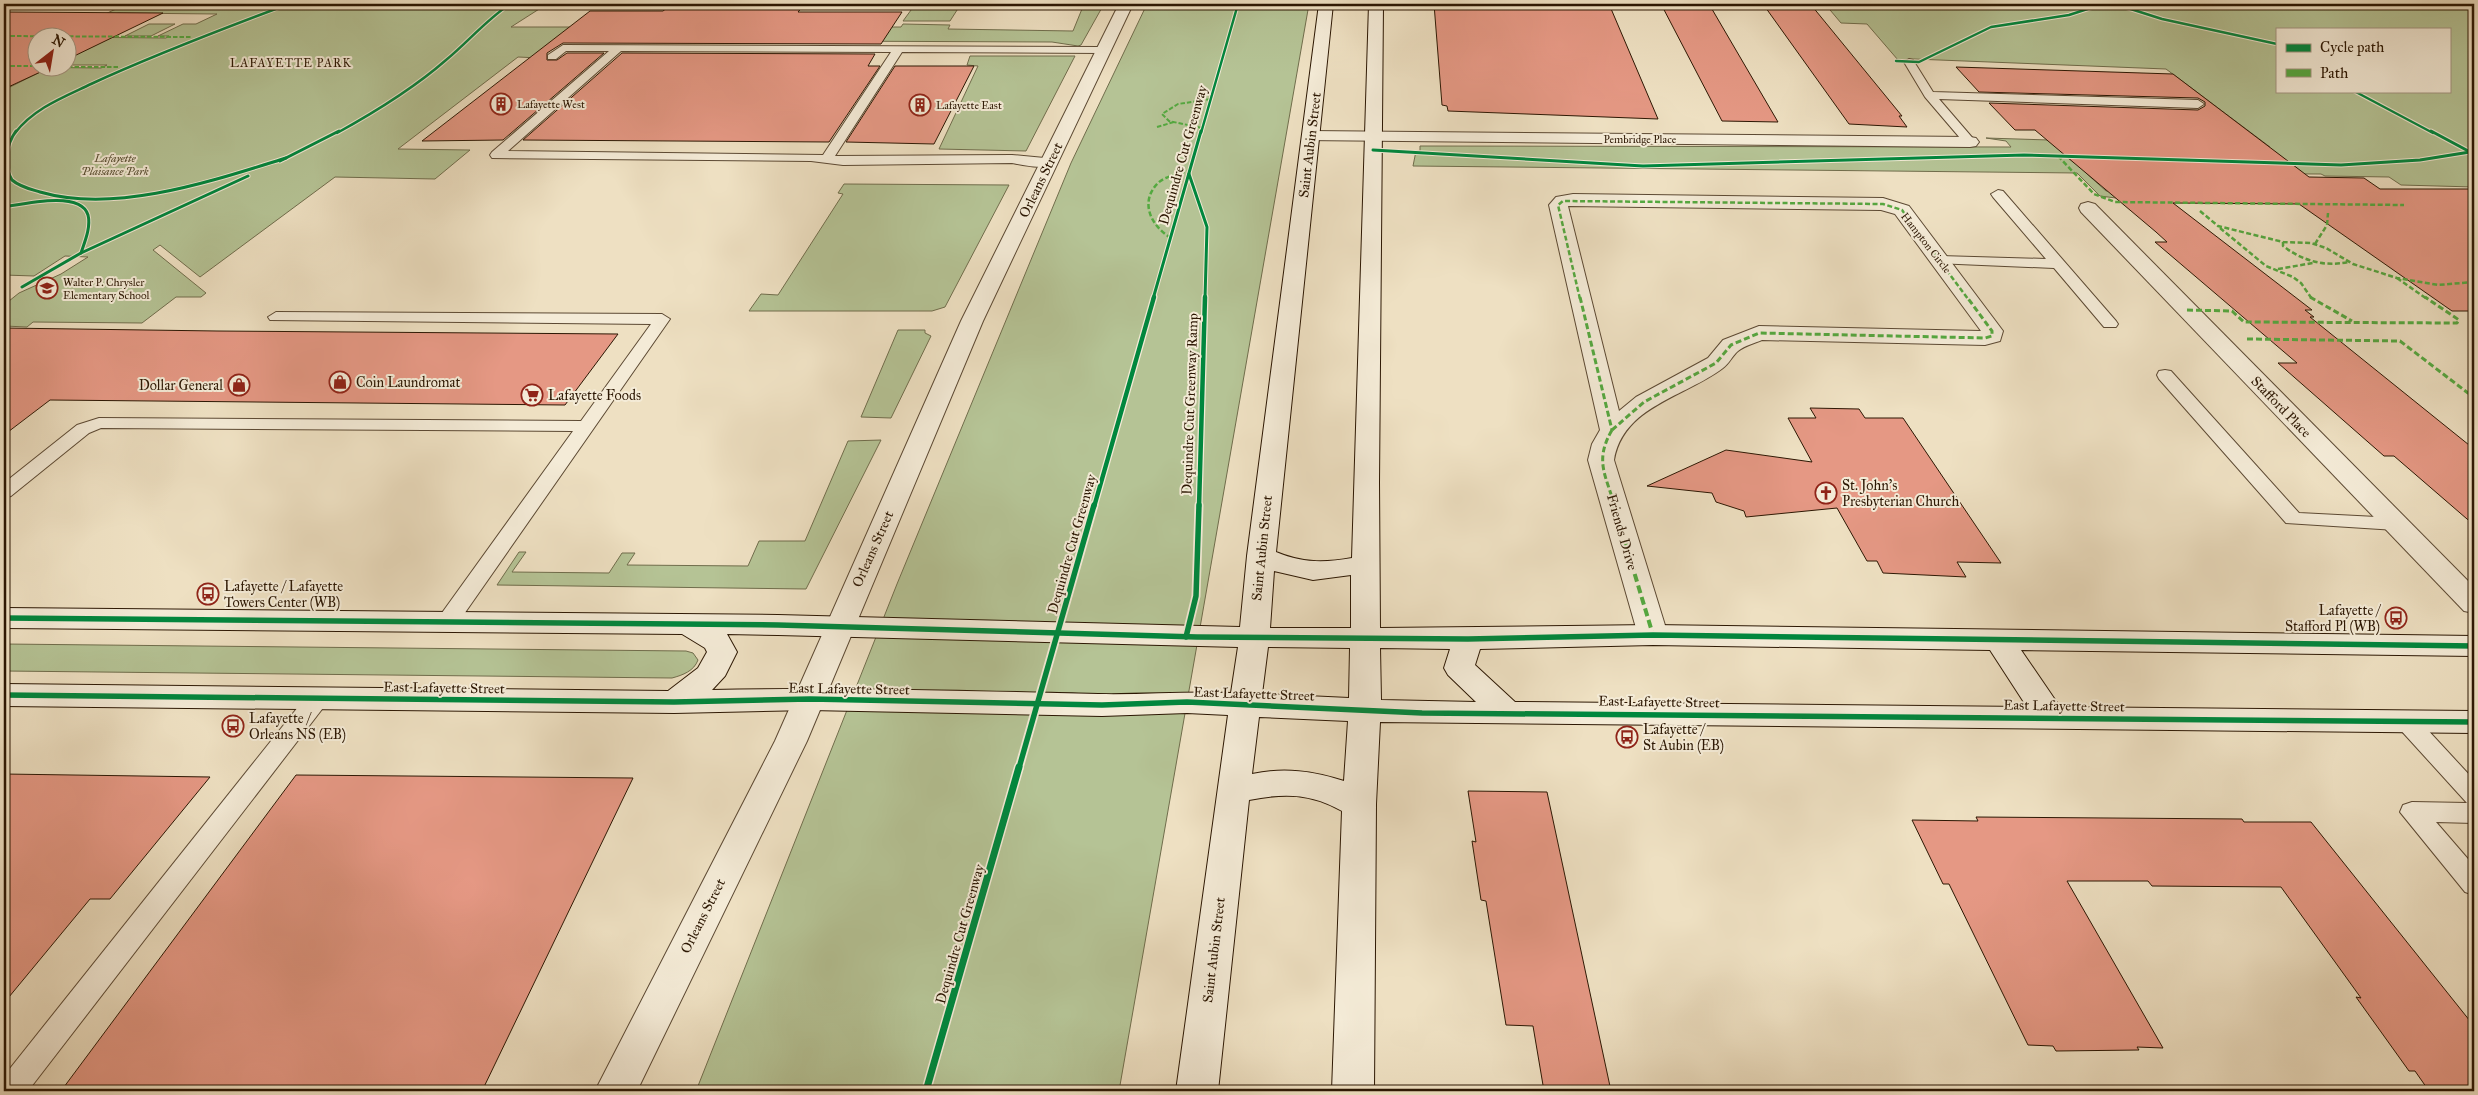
<svg xmlns="http://www.w3.org/2000/svg" width="2478" height="1095" viewBox="0 0 2478 1095" font-family="'IM FELL Great Primer',serif">
<rect width="100%" height="100%" fill="#eee0c2"/>
<filter id="stains"><feTurbulence type="fractalNoise" baseFrequency=".004" numOctaves="4"/><feColorMatrix values="0 0 0 0 .2 0 0 0 0 .09 0 0 0 0 .02 0 0 0 .5 -.17"/></filter>
<radialGradient id="worn" r=".72"><stop offset=".6" stop-color="#630" stop-opacity="0"/><stop offset="1" stop-color="#630" stop-opacity=".3"/></radialGradient>
<g fill="#b5c395" stroke="#706d4c" fill-rule="evenodd">
<polygon points="127,4 547,4 511,27 901,27 903,24 950,25 948,29 1073,31 1084,4 1104,4 1081,45 1078,46 1052,42 562,40 540,58 518,57 398,149 470,150 435,179 335,177 200,277 160,245 153,250 206,293 201,297 176,297 142,323 33,322 27,327 4,326 4,305 19,293 61,274 88,257 65,256 34,276 4,275 4,90 44,70 4,70 4,67 101,68 107,65 68,65 68,38 55,37 166,38 169,36 158,36 183,24 196,24 217,14 118,13 96,24 57,36"/>
<polygon points="1147,4 1309,4 1119,1091 696,1091 897,584 1071,163"/>
<path d="M1825,4H2460L2474,10V187L2401,185L2389,177L2325,176L2321,174L2086,173L2106,191L2123,192L2132,200L2100,196L2077,173L1413,166L1416,151H1420V146L2011,147L2006,141L1986,138L2270,147L2166,69L1914,59L1898,60L1867,24L1841,23ZM2277,29H2449V91H2277Z"/>
<polygon points="914,6 959,7 950,21 903,21"/>
<polygon points="149,24 175,24 151,36 125,36"/>
<polygon points="970,56 1075,56 1026,151 939,149 978,66 967,65"/>
<polygon points="844,184 1009,185 945,307 932,311 749,311 761,294 778,295 843,194 838,193"/>
<polygon points="898,330 925,330 925,333 931,336 891,418 861,417"/>
<polygon points="881,440 806,589 497,585 519,552 526,552 512,572 609,573 622,553 635,553 627,565 748,566 759,541 805,541 848,441"/>
<path d="M4,644L686,651L693,653L698,660C694,671 683,675 672,678L4,671Z"/>
</g>
<g fill="#e59884" stroke="#2c1703">
<polygon points="672,4 805,4 798,12 902,12 881,44 563,43 547,53 547,60 557,60 567,53 604,53 503,140 422,141 590,11 663,11"/>
<polygon points="1434,4 1609,4 1658,119 1448,111 1447,106 1442,105"/>
<polygon points="1661,4 1709,4 1778,122 1722,121"/>
<polygon points="1763,4 1807,4 1812,6 1902,116 1899,116 1907,127 1849,124"/>
<polygon points="4,12 163,13 68,59 68,38 38,38 38,68 49,68 4,89"/>
<polygon points="622,53 875,54 868,66 880,66 829,142 523,140"/>
<polygon points="895,66 974,66 934,144 846,142"/>
<polygon points="1956,67 2173,74 2309,177 2364,178 2380,189 2474,189 2474,311 2452,311 2299,204 2173,203 2312,310 2305,310 2314,317 2310,317 2474,449 2474,525 2394,456 2384,456 2278,363 2297,363 2155,242 2167,242 2156,232 2035,130 2015,130 1989,103 2198,110 2205,106 2205,102 2198,98 1979,92"/>
<polygon points="4,328 217,331 618,334 565,405 50,400 4,435"/>
<polygon points="1810,408 1859,409 1865,418 1903,418 2001,563 1957,562 1966,577 1883,573 1877,561 1867,561 1837,508 1746,517 1744,511 1716,502 1712,493 1647,486 1726,450 1812,462 1788,418 1816,418"/>
<polygon points="4,774 210,777 110,899 90,899 4,1003"/>
<polygon points="296,775 633,778 482,1091 61,1091"/>
<polygon points="1468,791 1547,792 1611,1091 1544,1091 1533,1026 1506,1025 1486,901 1481,900 1472,841 1476,842"/>
<polygon points="1976,817 2242,819 2244,822 2311,822 2474,1026 2474,1091 2429,1091 2415,1071 2409,1071 2356,997 2361,998 2281,887 2152,886 2148,881 2067,881 2163,1048 2137,1047 2139,1050 2056,1051 2053,1046 2028,1045 1949,884 1943,884 1912,820 1978,821"/>
</g>
<g fill="none" stroke-linecap="round" stroke-linejoin="round">
<g stroke="#5c4933" stroke-width="2">
<g id="lane">
<path d="M563,45L1102,47L1107,50L1102,53L902,52L835,156L1012,155L1055,159L1056,162C1048,171 1023,165 1012,163L843,165L811,161L492,158L490,155L492,152L609,51H566L556,59H548V55ZM621,51L891,52L823,155L508,151Z"/>
<polygon points="1909,59 1913,60 1933,92 2198,100 2204,104 2198,108 1939,99 1976,142 1970,146 1966,145 1925,97 1904,62"/>
<polygon points="1998,190 2003,191 2116,321 2118,324 2116,327 2104,327 2054,268 1935,263 1933,260 1935,257 1940,256 2046,259 1993,197 1991,194"/>
<polygon points="276,312 662,314 670,319 455,627 447,629 439,627 436,622 439,617 573,431 101,428 89,433 11,496 4,498 4,483 77,425 99,418 581,421 651,324 270,320 268,317"/>
<polygon points="2165,370 2171,371 2299,513 2396,518 2403,520 2406,524 2403,528 2396,530 2286,523 2159,379 2157,375 2159,371"/>
<polygon points="318,690 326,692 329,698 326,704 28,1091 4,1091 4,1076 310,692"/>
<polygon points="2405,712 2413,714 2474,780 2474,823 2436,822 2474,866 2474,895 2465,892 2400,812 2403,805 2412,802 2467,803 2397,726 2393,720 2397,714"/>
</g>
</g>
<g stroke="#5c4933" stroke-width="2">
<g id="street">
<polygon points="1119,4 1133,4 983,321 807,741 637,1091 595,1091 775,741 961,321"/>
<polygon points="1310,131 1970,137 1976,138 1979,142 1976,146 1970,147 1304,140 1302,136 1304,132"/>
<path d="M1573,194L1883,198L1909,206L2003,331L2000,341L1985,345L1762,340C1755,343 1744,346 1738,351C1732,356 1729,364 1723,368C1685,397 1623,406 1614,460L1668,635L1664,642L1653,645L1642,642L1638,635L1588,460L1592,444L1600,430L1549,205L1556,197ZM1568,206L1881,210L1895,214L1981,331L1759,326L1723,340L1708,358L1636,397L1619,411Z"/>
<polygon points="2088,202 2095,204 2474,587 2474,613 2464,611 2081,212 2079,208 2081,204"/>
</g>
</g>
<g stroke="#2c1703" stroke-width="2">
<path id="secondary" d="M1319,4H1333L1276,552C1302,563 1324,563 1352,558L1369,4H1383L1379,482L1380,628L1653,625L2474,636V656L2021,650L2060,707L2474,711V733L1380,722L1376,804L1374,1091H1332L1342,811C1310,793 1284,793 1249,800L1218,1091H1176L1228,715L1187,713L1102,716L810,710L674,713L4,706V684L668,691L698,668L707,652L705,648L682,634L4,628V608L778,615L1240,627L1247,556ZM1274,571L1313,580L1351,575V628H1270ZM727,634L778,635L1238,647L1231,693C1186,691 1143,695 1098,694C970,691 841,687 712,690L725,676L737,652ZM1653,645L1990,650L2027,707L1515,702L1475,665L1480,649ZM1268,647L1350,648L1349,698L1262,694ZM1380,648L1450,649L1444,668L1448,675L1476,702L1381,700ZM1259,717L1348,721L1344,781C1313,771 1284,767 1252,774Z"/>
</g>
<use href="#lane" fill="#f4ebd7" fill-rule="evenodd"/>
<use href="#street" fill="#f4ebd7" fill-rule="evenodd"/>
<use href="#secondary" fill="#f4ebd7" fill-rule="evenodd"/>
<g stroke="#54a940" stroke-width="2" stroke-dasharray="4.5 2" stroke-linecap="butt">
<polyline points="4,36 191,37"/>
<polyline points="4,66 38,66"/>
<polyline points="68,67 120,67"/>
<polyline points="1157,127 1174,122"/>
<polyline points="1202,128 1169,121 1162,114 1178,104 1211,99"/>
</g>
<g stroke="#54a940" stroke-width="2.5" stroke-dasharray="5 2.5" stroke-linecap="butt">
<polyline points="2058,156 2094,194 2115,202 2404,205"/>
<polyline points="2200,211 2218,226 2283,242 2311,243 2326,248 2353,264 2397,278 2438,285 2474,282"/>
<polyline points="2220,228 2266,266 2293,277 2301,283 2312,299"/>
<path d="M1171,238C1151,226 1139,202 1158,183C1165,176 1182,173 1191,170"/>
<path d="M2283,242V246C2303,261 2324,267 2349,262"/>
<polyline points="2315,244 2327,225 2328,213"/>
<polyline points="2278,269 2313,263"/>
<polyline points="2397,278 2427,299"/>
<polyline points="1580,299 1558,205 1563,201 1883,204 1902,210 1968,299"/>
</g>
<g stroke="#54a940" stroke-width="3" stroke-dasharray="6 3" stroke-linecap="butt">
<polyline points="1580,297 1612,430"/>
<polyline points="2310,297 2352,321"/>
<polyline points="2187,310 2232,311 2244,322 2457,323 2459,320 2425,297"/>
<polyline points="2247,339 2400,341 2468,393 2474,393"/>
<path d="M1612,430C1594,461 1606,475 1615,507"/>
<polyline points="1612,430 1644,402 1716,363 1731,345 1759,333 1985,338 1992,336 1992,331 1967,297"/>
</g>
<polyline stroke="#54a940" stroke-width="4" stroke-dasharray="8 4" stroke-linecap="butt" points="1614,505 1653,635"/>
<g stroke="#f4ebd7" stroke-width="4.5">
<g id="cycleway-far4">
<polyline points="2115,4 2162,19 2277,44"/>
<polyline points="1896,61 1919,62 1991,27 2069,15 2103,4"/>
<polyline points="2354,91 2433,133"/>
<path d="M15,133C34,108 64,97 91,84C156,54 222,29 289,4"/>
<path d="M337,133C375,112 413,89 446,60C468,42 486,20 510,4"/>
<polyline points="1201,133 1238,4"/>
</g>
</g>
<g stroke="#f4ebd7" stroke-width="5">
<g id="cycleway-far3">
<path d="M16,131C6,145 3,165 12,180C20,187 30,189 40,192C116,214 212,181 286,158"/>
<polyline points="2431,131 2472,153"/>
<polyline points="1373,150 1643,166 2024,155 2341,165 2420,160 2470,152"/>
<polyline points="280,161 339,131"/>
<polyline points="1189,174 1207,227 1205,299"/>
<path d="M4,207C23,204 81,190 88,215C91,227 85,241 81,253"/>
<polyline points="22,287 81,253 248,176"/>
<polyline points="1153,299 1201,131"/>
</g>
</g>
<g stroke="#f4ebd7" stroke-width="7">
<g id="cycleway-far2">
<polyline points="1094,507 1154,297"/>
<polyline points="1199,507 1205,297"/>
</g>
</g>
<g stroke="#f4ebd7" stroke-width="9">
<g id="cycleway-far1">
<polyline points="4,618 778,625 1197,637 1468,639 1653,635 2474,646"/>
<polyline points="1186,637 1196,596 1199,505"/>
<polyline points="4,695 674,702 810,699 1102,705 1187,702 1422,713 2474,722"/>
<polyline points="1019,768 1094,505"/>
</g>
</g>
<g stroke="#f4ebd7" stroke-width="10">
<polyline id="cycleway" points="926,1091 1019,767"/>
</g>
<use href="#cycleway-far4" stroke="#00873e" stroke-width="2.5"/>
<use href="#cycleway-far3" stroke="#00873e" stroke-width="3"/>
<use href="#cycleway-far2" stroke="#00873e" stroke-width="4.5"/>
<use href="#cycleway-far1" stroke="#00873e" stroke-width="5.5"/>
<use href="#cycleway" stroke="#00873e" stroke-width="7"/>
</g>
<defs>
<g id="building-ring" transform="scale(1.125)"><circle r="9.5" fill="#f4ebd7" stroke="#8f2418" stroke-width="1.5"/><path d="M-4-6H4V6H1V3H-1V6H-4ZM-2.5-4.3h1.7v1.8h-1.7ZM.8-4.3h1.7v1.8H.8ZM-2.5-1h1.7V.8h-1.7ZM.8-1h1.7V.8H.8Z" fill="#8f2418"/></g>
<g id="school-ring" transform="scale(1.125)"><circle r="9.5" fill="#f4ebd7" stroke="#8f2418" stroke-width="1.5"/><path d="M0-5L7-2L0 1L-7-2ZM-4 1L0 2.5L4 1V4Q0 6-4 4Z" fill="#8f2418"/></g>
<g id="shop-ring" transform="scale(1.125)"><circle r="9.5" fill="#f4ebd7" stroke="#8f2418" stroke-width="1.5"/><path d="M-5-2.5h2.3a2.7 3.5 0 0 1 5.4 0H5L5.5 6h-11ZM-1.5-2.5h3a1.5 2.3 0 0 0-3 0Z" fill="#8f2418"/></g>
<g id="supermarket-ring" transform="scale(1.125)"><circle r="9.5" fill="#f4ebd7" stroke="#8f2418" stroke-width="1.5"/><path d="M-6-5.5h2.5l.6 2H6L4.5 2H-2.5L-4.4-4H-6ZM-1.5 3.2a1.3 1.3 0 1 0 .1 0ZM3 3.2a1.3 1.3 0 1 0 .1 0Z" fill="#8f2418"/></g>
<g id="church-ring" transform="scale(1.125)"><circle r="9.5" fill="#f4ebd7" stroke="#8f2418" stroke-width="1.5"/><path d="M-1.2-6h2.4v3.5h3.3v2.4h-3.3V6h-2.4V-.1h-3.3v-2.4h3.3Z" fill="#8f2418"/></g>
<g id="bus-ring" transform="scale(1.125)"><circle r="9.5" fill="#f4ebd7" stroke="#8f2418" stroke-width="1.5"/><path d="M-5-6H5V4H4V6H2V4H-2V6H-4V4H-5ZM-3.5-4V0h7V-4ZM-3.5 1.2v1.5H-2V1.2ZM2 1.2v1.5H3.5V1.2Z" fill="#8f2418"/></g>
</defs>
<g fill-rule="evenodd">
<use href="#building-ring" x="501" y="104"/>
<use href="#building-ring" x="920" y="105"/>
<use href="#school-ring" x="47" y="288"/>
<use href="#shop-ring" x="340" y="382"/>
<use href="#shop-ring" x="239" y="385"/>
<use href="#supermarket-ring" x="532" y="395"/>
<use href="#church-ring" x="1826" y="493"/>
<use href="#bus-ring" x="208" y="594"/>
<use href="#bus-ring" x="2396" y="618"/>
<use href="#bus-ring" x="233" y="726"/>
<use href="#bus-ring" x="1627" y="737"/>
</g>
<g text-anchor="middle" dominant-baseline="central" stroke-width="4" stroke-linejoin="round" paint-order="stroke">
<g font-size="11" fill="#2c1703" stroke="#f4ebd7" text-anchor="start">
<text x="517" y="104">Lafayette West</text>
<text x="936" y="105">Lafayette East</text>
<text x="63" y="282">Walter P. Chrysler<tspan x="63" dy="13">Elementary School</tspan></text>
</g>
<g font-size="11" fill="#2c1703" stroke="#f4ebd7">
<text x="1640" y="139">Pembridge Place</text>
<text transform="translate(1926 243) rotate(52)">Hampton Circle</text>
</g>
<g font-size="11" font-style="italic" fill="#554b2f" stroke="#f4ebd7">
<text x="115" y="158">Lafayette<tspan x="115" dy="13">Plaisance Park</tspan></text>
</g>
<g font-size="12" letter-spacing="1" fill="#2c1703" stroke="#f4ebd7">
<text x="291" y="63">LAFAYETTE PARK</text>
</g>
<g font-size="14" fill="#2c1703" stroke="#f4ebd7">
<text transform="translate(1310 145) rotate(-83)">Saint Aubin Street</text>
<text transform="translate(1183 155) rotate(-74)">Dequindre Cut Greenway</text>
<text transform="translate(1041 180) rotate(-64)">Orleans Street</text>
<text transform="translate(1190 404) rotate(-88)">Dequindre Cut Greenway Ramp</text>
<text transform="translate(2281 407) rotate(46)">Stafford Place</text>
<text transform="translate(1622 532) rotate(74)">Friends Drive</text>
<text transform="translate(1072 544) rotate(-74)">Dequindre Cut Greenway</text>
<text transform="translate(1262 548) rotate(-84)">Saint Aubin Street</text>
<text transform="translate(873 549) rotate(-66)">Orleans Street</text>
<text transform="translate(444 688) rotate(1)">East Lafayette Street</text>
<text transform="translate(849 689) rotate(1)">East Lafayette Street</text>
<text transform="translate(1254 694) rotate(2)">East Lafayette Street</text>
<text transform="translate(1659 702) rotate(1)">East Lafayette Street</text>
<text transform="translate(2064 706) rotate(1)">East Lafayette Street</text>
<text transform="translate(703 916) rotate(-63)">Orleans Street</text>
<text transform="translate(960 934) rotate(-74)">Dequindre Cut Greenway</text>
<text transform="translate(1214 950) rotate(-83)">Saint Aubin Street</text>
</g>
<g font-size="14" fill="#2c1703" stroke="#f4ebd7" text-anchor="start">
<text x="356" y="382">Coin Laundromat</text>
<text x="223" y="385" text-anchor="end">Dollar General</text>
<text x="548" y="395">Lafayette Foods</text>
<text x="1842" y="485">St. John's<tspan x="1842" dy="16">Presbyterian Church</tspan></text>
<text x="224" y="586">Lafayette / Lafayette<tspan x="224" dy="16">Towers Center (WB)</tspan></text>
<text x="2380" y="610" text-anchor="end">Lafayette /<tspan x="2380" dy="16">Stafford Pl (WB)</tspan></text>
<text x="249" y="718">Lafayette /<tspan x="249" dy="16">Orleans NS (EB)</tspan></text>
<text x="1643" y="729">Lafayette /<tspan x="1643" dy="16">St Aubin (EB)</tspan></text>
</g>
</g>
<rect width="2478" height="1095" fill="none" stroke="#eee0c2" stroke-width="20"/>
<rect x="5" y="5" width="2468" height="1085" fill="none" stroke="#2c1703" stroke-width="2.5"/>
<rect x="10" y="10" width="2458" height="1075" fill="none" stroke="#2c1703"/>
<rect x="2276" y="28" width="175" height="65" fill="#f4ebd7" stroke="#a49682"/>
<rect x="2286" y="44" width="25" height="8" fill="#00873e" stroke="#a49682"/>
<text x="2320" y="52" font-size="15" fill="#2c1703">Cycle path</text>
<rect x="2286" y="69" width="25" height="8" fill="#54a940" stroke="#a49682"/>
<text x="2320" y="78" font-size="15" fill="#2c1703">Path</text>
<g transform="translate(52 52) rotate(31)"><circle r="24" fill="#f4ebd7" stroke="#a49682"/>
<path d="M0-4L9 19L0 12L-9 19Z" fill="#8f2418"/>
<text y="-8" font-size="14" font-weight="bold" text-anchor="middle" fill="#2c1703">N</text>
</g>
<rect width="100%" height="100%" filter="url(#stains)"/>
<rect width="100%" height="100%" fill="url(#worn)"/>
</svg>
